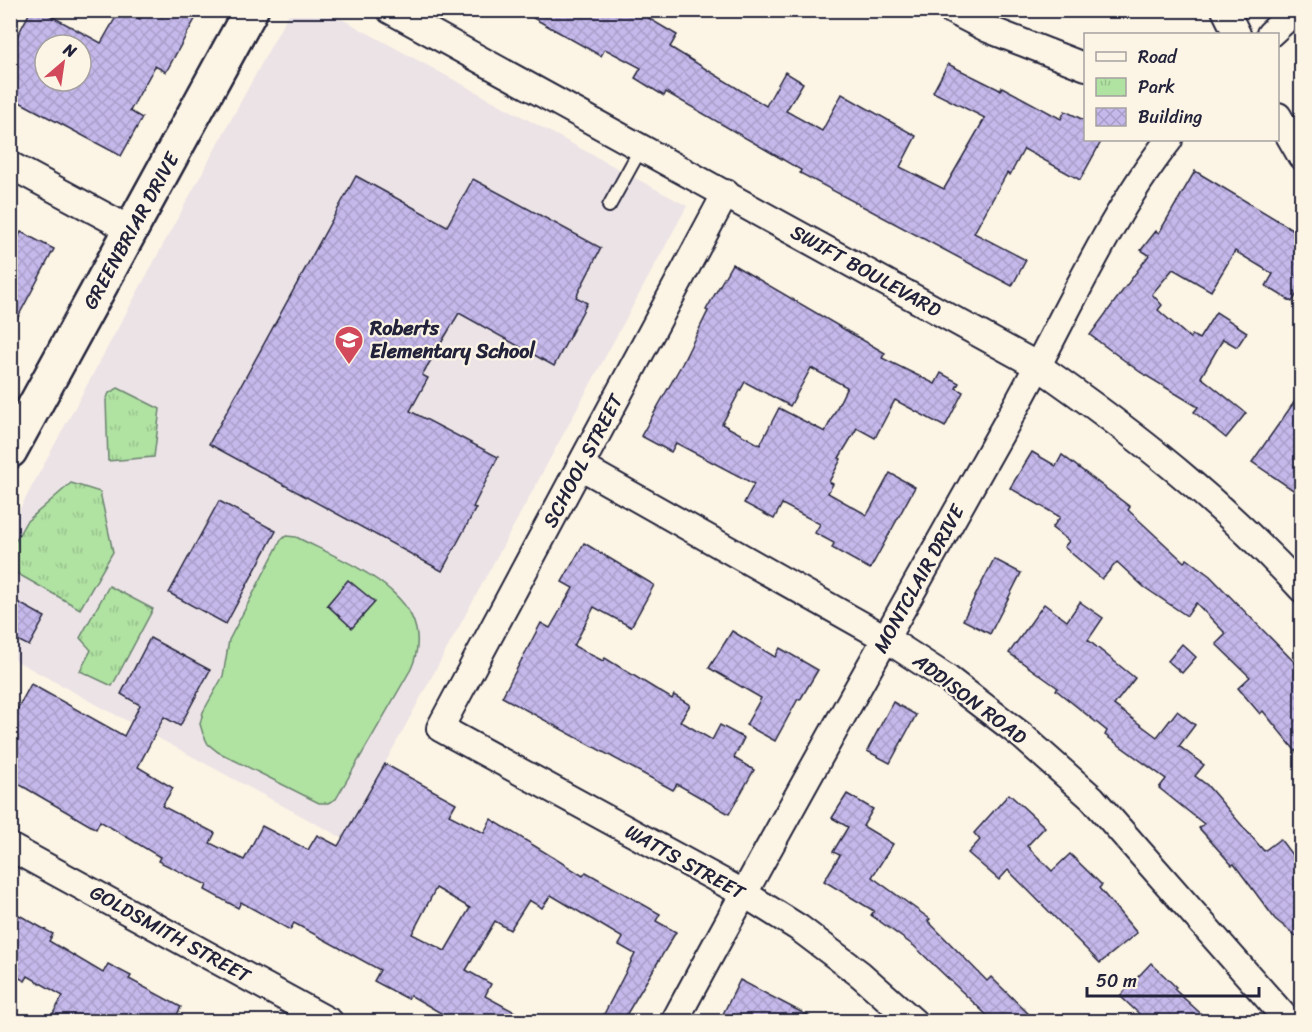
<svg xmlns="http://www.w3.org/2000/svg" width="1312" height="1032" viewBox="0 0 1312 1032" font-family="Sriracha,sans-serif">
<defs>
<pattern id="park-tufts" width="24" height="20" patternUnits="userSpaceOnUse" patternTransform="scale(1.5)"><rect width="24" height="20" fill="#b0e2a2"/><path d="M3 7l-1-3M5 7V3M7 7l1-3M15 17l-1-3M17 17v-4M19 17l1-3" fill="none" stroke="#97c28c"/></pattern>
<pattern id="building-cross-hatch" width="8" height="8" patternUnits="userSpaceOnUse" patternTransform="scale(1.5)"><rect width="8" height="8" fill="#c5b8ea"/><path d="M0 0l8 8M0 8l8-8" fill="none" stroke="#a99eca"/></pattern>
</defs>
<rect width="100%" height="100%" fill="#fcf5e5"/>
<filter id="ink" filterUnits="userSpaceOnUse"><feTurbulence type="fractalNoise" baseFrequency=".0167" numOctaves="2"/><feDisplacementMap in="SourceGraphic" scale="12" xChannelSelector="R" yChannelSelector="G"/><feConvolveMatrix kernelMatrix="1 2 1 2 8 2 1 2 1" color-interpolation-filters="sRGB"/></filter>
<g filter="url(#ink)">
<polygon fill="#ece3e6" points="290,11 327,11 687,206 344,839 11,658 11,525"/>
<path fill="#b0e2a2" stroke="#69826e" stroke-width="1.5" d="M286,536L296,537C347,563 443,596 411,669L336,799L328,803H319L218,752L208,744L203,734L200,724L203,712L223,676L229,640L281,540Z"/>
<g fill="url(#park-tufts)" stroke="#69826e" stroke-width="1.5">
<polygon points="118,388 160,409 154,457 108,461 106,400 109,393"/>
<polygon points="71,483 100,492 113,552 80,609 11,570 11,549 26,522"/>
<polygon points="109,586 153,609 112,686 80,671 91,650 80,638"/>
</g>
<g fill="url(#building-cross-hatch)" stroke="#22223b" stroke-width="1.5" fill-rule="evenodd">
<path d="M31,10H40L101,43L120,10L140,19L145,10H200L166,72L155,66L130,111L142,118L121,156L10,97V50ZM45,45H81V81H45Z"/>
<polygon points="519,10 652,10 648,18 677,35 670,47 766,106 785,72 803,83 786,111 822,131 842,94 916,136 900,167 944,189 985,118 933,92 948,64 1000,90 1002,87 1061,119 1065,111 1086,121 1086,140 1102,140 1080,180 1024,149 1010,175 1007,173 974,233 1026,260 1012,286 800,173 801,170 666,92 664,96 635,78 641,68 605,49 601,56"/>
<polygon points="1195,171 1302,235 1302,286 1292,302 1266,286 1273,274 1235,251 1211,291 1173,269 1152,294 1162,305 1158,310 1190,338 1192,335 1199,339 1216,312 1247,332 1237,347 1223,339 1201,377 1246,413 1226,438 1194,412 1198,407 1140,372 1090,335 1149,255 1141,250 1156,231 1159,233"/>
<polygon points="356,176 447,226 473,179 601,248 576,297 587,303 554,366 459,313 422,375 428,378 410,411 498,457 473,507 476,508 442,571 209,444"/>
<polygon points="21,232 54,249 10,332 10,253"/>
<path d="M732,264L885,353L882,358L935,384L941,373L959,383L956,388L963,392L945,427L895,400L875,438L857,428L839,458L841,459L829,482L833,484L828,493L867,515L890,473L915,487L870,569L832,548L834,543L815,533L820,524L782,504L774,519L744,503L754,484L676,443L671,452L641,436L682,364L708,311L706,310ZM811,368L847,387L825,432L779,408L760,445L722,424L745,382L790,406Z"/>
<polygon points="1302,391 1302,496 1252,462"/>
<polygon points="1032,452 1056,466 1062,455 1130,507 1128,510 1184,562 1187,559 1210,576 1302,670 1302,759 1263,711 1260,714 1238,688 1250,677 1216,644 1226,634 1196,603 1187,616 1144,587 1117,562 1102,579 1064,547 1069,541 1052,528 1060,517 1010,488"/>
<polygon points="219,501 276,531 226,624 169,593"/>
<polygon points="584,543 654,585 631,627 594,607 574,646 603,661 605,658 672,699 674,695 690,705 680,721 712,740 720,725 744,738 734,758 754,770 729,814 677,784 673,790 502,697 541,623 550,628 573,588 562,582"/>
<polygon points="994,559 1021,573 990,634 963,620"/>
<polygon points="348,580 375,602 352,628 327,605"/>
<polygon points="10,598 45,617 29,646 10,636"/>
<polygon points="1080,602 1103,618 1088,640 1135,678 1114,705 1157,737 1177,711 1195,725 1179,746 1204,765 1195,776 1207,785 1264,851 1280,839 1302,868 1302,941 1275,919 1234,864 1232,865 1199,828 1204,824 1159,788 1166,779 1105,735 1107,731 1056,690 1058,688 1009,653 1044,604 1067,621"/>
<polygon points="732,631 775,657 780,648 818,670 800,700 798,699 775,741 746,725 761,698 709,668"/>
<path d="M150,638L210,670L180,726L164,717L138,767L173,788L162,806L215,833L210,843L244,860L262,826L308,850L317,835L338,846L385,764L456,803L449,815L484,833L491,819L583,876L586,872L660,914L656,921L676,932L622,1022H600L635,954L619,945L623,938L551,895L542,908L529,900L510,930L495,921L466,970L491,984L485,996L533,1022H456L410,995L408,999L374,981L380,970L294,923L290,930L241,902L238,908L205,890L207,885L158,861L160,857L100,821L96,829L10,779V723L31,684L124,736L140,705L121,694ZM436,888L470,908L445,951L412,934Z"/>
<polygon points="1182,644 1196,657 1182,673 1168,661"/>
<polygon points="893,702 916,715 890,763 867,751"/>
<polygon points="847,794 873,809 863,826 893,844 872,877 930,919 928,921 987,981 991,977 1037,1022 994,1022 914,946 871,915 874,911 824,881 840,855 833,852 848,827 832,818"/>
<polygon points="1009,794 1045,827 1027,846 1052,871 1070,854 1102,885 1099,888 1137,933 1100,963 1008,870 999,880 968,853 980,840 974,833"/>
<polygon points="10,910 53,934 49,941 103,973 108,964 131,976 129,979 181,1007 173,1022 48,1022 63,996 28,976 25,981 10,973"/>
<polygon points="1151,963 1176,987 1174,989 1210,1022 1148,1022 1120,996"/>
<polygon points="740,980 820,1022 719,1022"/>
</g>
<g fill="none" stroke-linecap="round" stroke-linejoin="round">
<g stroke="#22223b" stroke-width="16">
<polyline id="lane" points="609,206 641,148"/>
</g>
<g stroke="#22223b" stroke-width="30">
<g id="street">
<path d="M390,10L1038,366C1133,432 1223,503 1302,589"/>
<polyline points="951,10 988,29 1086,67"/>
<polyline points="1225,10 1237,34"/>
<polyline points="1270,34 1296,10"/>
<polyline points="1278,116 1301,156"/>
<polyline points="10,165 131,230"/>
<polyline points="726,193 440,728 743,893 799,928 860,974 914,1022"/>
<polyline points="580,466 885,638 948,679 1021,735 1092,798 1289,1022"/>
<polyline points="10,847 330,1022"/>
<path d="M674,1022C783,819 897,618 1010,417C1061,327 1106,220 1169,140"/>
</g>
</g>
<g stroke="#22223b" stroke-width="38">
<polyline id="secondary" points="10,451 251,10"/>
</g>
<use href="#lane" stroke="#fcf5e5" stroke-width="12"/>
<use href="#street" stroke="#fcf5e5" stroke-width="26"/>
<use href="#secondary" stroke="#fcf5e5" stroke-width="33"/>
</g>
</g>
<defs>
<g id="school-pin" transform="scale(1.5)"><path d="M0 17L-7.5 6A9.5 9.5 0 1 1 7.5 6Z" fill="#d1495b" stroke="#fcf5e5"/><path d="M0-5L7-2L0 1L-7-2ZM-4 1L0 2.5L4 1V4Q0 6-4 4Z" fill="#fff"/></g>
</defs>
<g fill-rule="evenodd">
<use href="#school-pin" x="349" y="340"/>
</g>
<g text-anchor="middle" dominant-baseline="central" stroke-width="4.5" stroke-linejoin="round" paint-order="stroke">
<g font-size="20" fill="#22223b" stroke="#fcf5e5">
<text transform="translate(131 231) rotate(-61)">GREENBRIAR DRIVE</text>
<text transform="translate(866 271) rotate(29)">SWIFT BOULEVARD</text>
<text transform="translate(583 461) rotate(-62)">SCHOOL STREET</text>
<text transform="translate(919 579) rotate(-61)">MONTCLAIR DRIVE</text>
<text transform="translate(970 699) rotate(37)">ADDISON ROAD</text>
<text transform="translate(685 862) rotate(29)">WATTS STREET</text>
<text transform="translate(170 934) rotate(29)">GOLDSMITH STREET</text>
</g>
<g font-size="20" font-weight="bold" fill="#22223b" stroke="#fcf5e5" text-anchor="start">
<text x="370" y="328">Roberts<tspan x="370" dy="23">Elementary School</tspan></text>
</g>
</g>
<rect width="1312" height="1032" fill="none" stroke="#fcf5e5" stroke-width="36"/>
<rect x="18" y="18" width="1276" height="996" fill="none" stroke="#22223b" stroke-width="2" filter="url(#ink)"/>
<rect x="1084" y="33" width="195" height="108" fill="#fcf5e5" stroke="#a5a1a1" stroke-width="1.5"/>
<rect x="1096" y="52" width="30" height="9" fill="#fcf5e5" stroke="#a5a1a1" stroke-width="1.5"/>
<text x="1138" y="63" font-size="18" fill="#22223b">Road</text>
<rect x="1096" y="78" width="30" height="18" fill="url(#park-tufts)" stroke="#a5a1a1" stroke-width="1.5"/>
<text x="1138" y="93" font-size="18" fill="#22223b">Park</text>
<rect x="1096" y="108" width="30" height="18" fill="url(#building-cross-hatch)" stroke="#a5a1a1" stroke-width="1.5"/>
<text x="1138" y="123" font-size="18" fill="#22223b">Building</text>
<g transform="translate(63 63) rotate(29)"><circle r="28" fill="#fcf5e5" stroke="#a5a1a1" stroke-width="1.5"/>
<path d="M0-4.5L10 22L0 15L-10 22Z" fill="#d1495b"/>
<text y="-9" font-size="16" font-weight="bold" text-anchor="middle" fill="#22223b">N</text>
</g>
<path d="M1087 987v9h172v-9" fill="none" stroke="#22223b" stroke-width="3"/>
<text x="1096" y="987" font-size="18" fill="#22223b" stroke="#fcf5e5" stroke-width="4.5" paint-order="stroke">50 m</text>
</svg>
